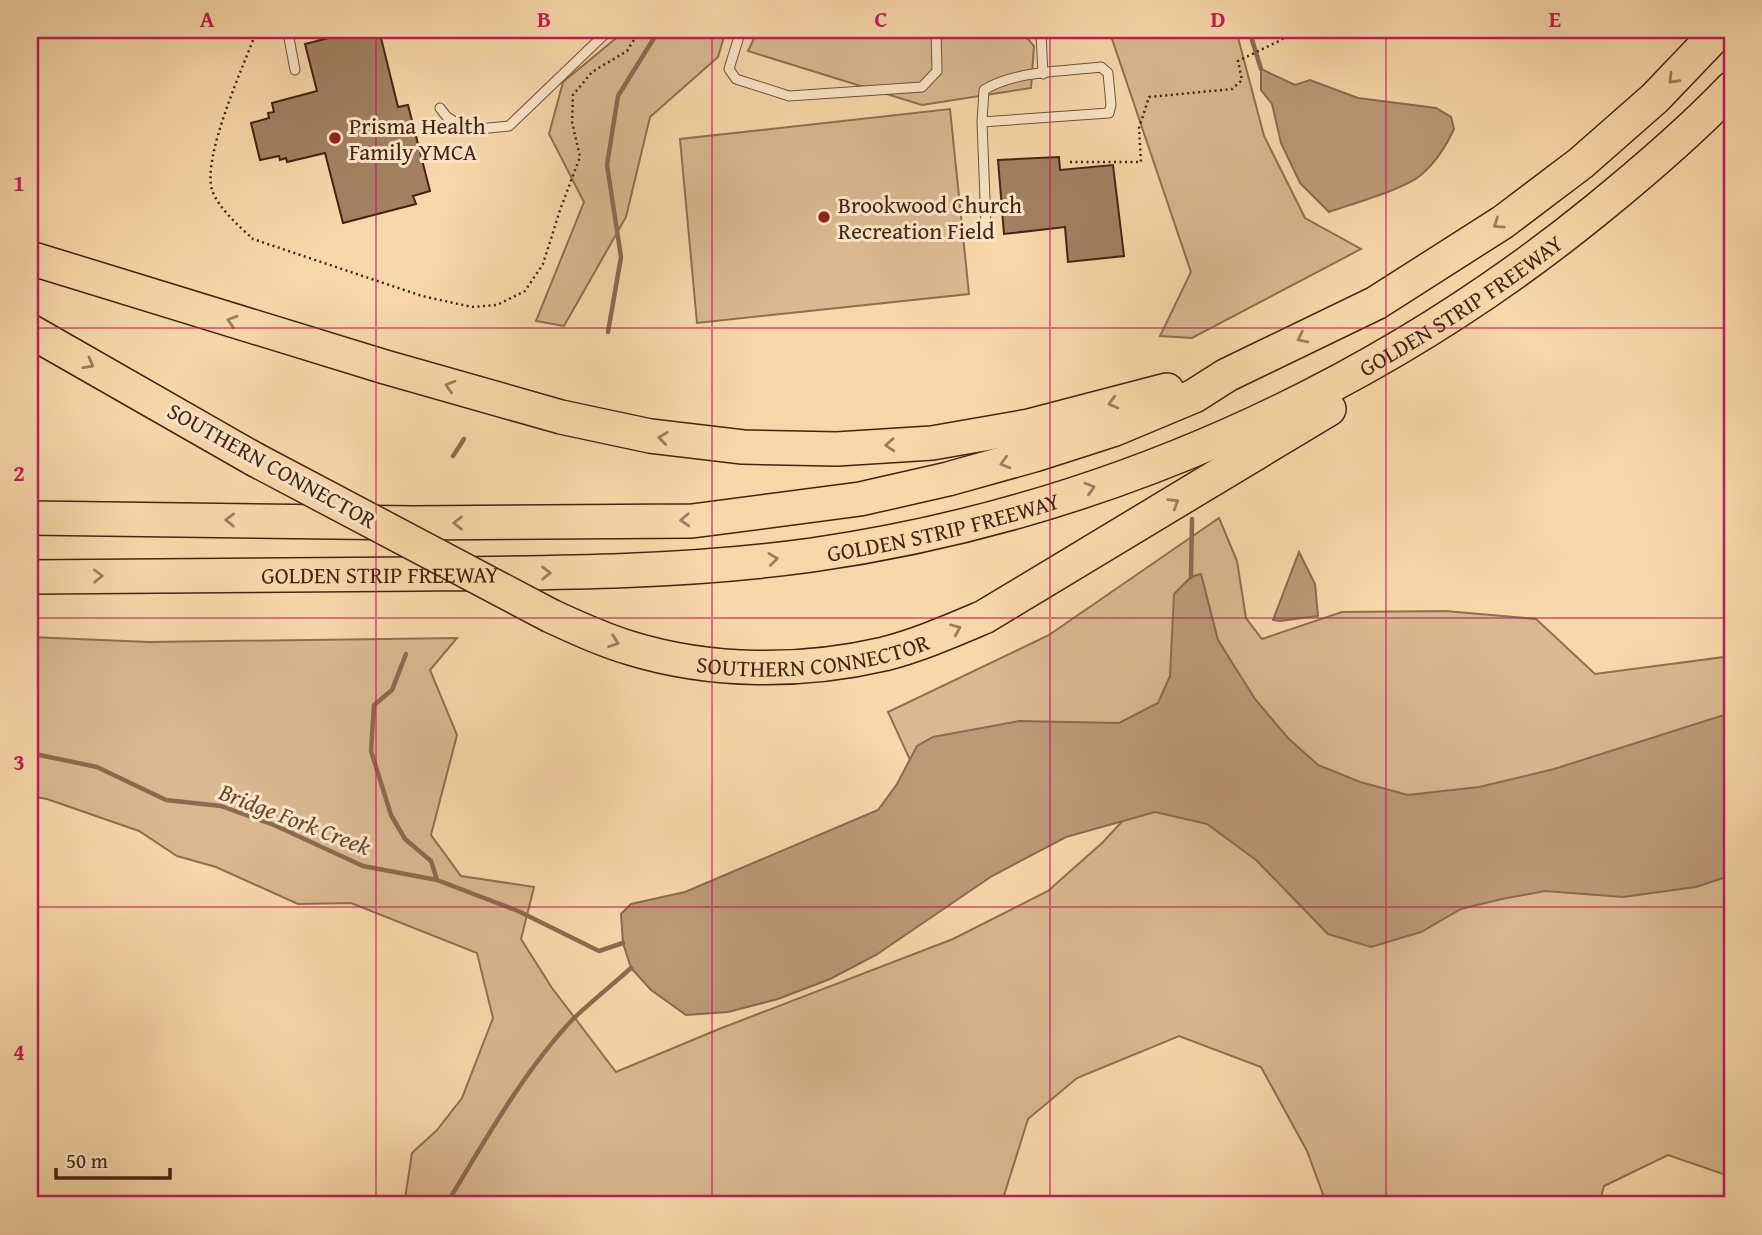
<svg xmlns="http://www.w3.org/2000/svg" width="1762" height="1235" viewBox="0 0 1762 1235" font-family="'Gentium Book Plus',serif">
<rect width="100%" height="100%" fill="#f8d8aa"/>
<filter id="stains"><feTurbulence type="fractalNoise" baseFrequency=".00286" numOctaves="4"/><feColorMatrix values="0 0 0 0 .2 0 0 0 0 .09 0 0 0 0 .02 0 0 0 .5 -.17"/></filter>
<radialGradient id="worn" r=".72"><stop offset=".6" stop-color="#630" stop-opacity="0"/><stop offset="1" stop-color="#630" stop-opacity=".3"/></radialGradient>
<g fill="#dab990" stroke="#906e52" stroke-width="2">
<polygon points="626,30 726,30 718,57 650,117 626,217 564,326 536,321 584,202 549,134 563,82"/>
<polygon points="758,30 1016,30 1021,31 1034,46 1031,88 922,105 748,51"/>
<polygon points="1109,30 1236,30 1264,136 1305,218 1361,249 1192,338 1160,336 1191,272"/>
<polygon points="950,109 969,294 697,323 680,139"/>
<polygon points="1219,518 1237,561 1246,618 1262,639 1342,612 1445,611 1536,619 1595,674 1732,656 1732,1172 1723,1174 1668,1155 1604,1186 1599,1205 1327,1205 1307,1151 1261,1067 1179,1036 1077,1078 1028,1119 1001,1205 404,1205 412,1153 437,1130 462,1098 493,1018 477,953 351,903 298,904 216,867 177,856 139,831 47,799 30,796 30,637 149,642 457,638 430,670 457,735 431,835 461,876 534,887 521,939 552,988 616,1072 719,1029 953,939 1048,891 1102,843 1132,811 923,788 888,712 1049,635"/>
</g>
<g fill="#bb9a77" stroke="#8c6a4f" stroke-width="2">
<path d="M1261,69L1295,85L1310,80L1358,98L1436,108L1451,117L1454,129C1447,145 1435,163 1422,174C1406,189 1351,204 1329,212L1300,183L1281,143L1272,104L1261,90Z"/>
<polygon points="1299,552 1315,584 1318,616 1280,621 1273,620"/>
<polygon points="1201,574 1218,640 1255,699 1288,738 1318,765 1360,782 1408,795 1479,787 1554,769 1727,714 1732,716 1732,875 1696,887 1623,897 1545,891 1502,899 1461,909 1421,932 1371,947 1328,934 1256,860 1207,824 1155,812 1066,837 992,876 876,955 830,979 778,999 728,1012 686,1015 651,990 631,968 623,943 621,914 631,904 685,892 878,810 897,784 917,746 933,737 1019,721 1119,723 1158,703 1170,676 1174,594 1191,577"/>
</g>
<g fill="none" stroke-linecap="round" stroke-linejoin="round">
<g stroke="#8c6a4f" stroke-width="4.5">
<polyline points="1249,30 1261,69"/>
<polyline points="608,332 621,257 607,165 618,96 659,30"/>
<polyline points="453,456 464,439"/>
<polyline points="1191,577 1192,519"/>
<polyline points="406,654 392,690 374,705 371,751 391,815 405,839 431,861 437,880"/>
<polyline points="30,753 97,767 166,800 221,806 274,825 363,866 437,880 518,911 599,951 623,943"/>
<path d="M446,1205C483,1144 524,1070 574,1018C592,1001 612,985 631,968"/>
</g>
</g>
<g fill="#a28162" stroke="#452214" stroke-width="2">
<polygon points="360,30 379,30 398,107 408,105 430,191 413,196 416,204 343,223 325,153 287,162 286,158 280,160 279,156 260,160 251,123 269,118 268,113 274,112 272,103 317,91 305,44"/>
<polygon points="1059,157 1060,170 1113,165 1124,256 1068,262 1065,227 1004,234 998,160"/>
</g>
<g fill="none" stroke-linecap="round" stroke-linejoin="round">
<g stroke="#72503a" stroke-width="11">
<g id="lane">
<polyline points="290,30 289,38 295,70"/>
<polyline points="741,30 729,69 736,79 789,96 922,87 937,71 936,30"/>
<polyline points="1041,34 1043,74"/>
<polyline points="440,108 447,117 468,130 509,126 609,30"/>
<path d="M982,122L1109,113L1111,105L1108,73L1101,67C1066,71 1013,71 984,90L982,122L986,225"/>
</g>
</g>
<g stroke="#452214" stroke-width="36">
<g id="highway">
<polyline points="30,258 385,367 561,417 650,436 743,447 837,449 932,443 1029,426 1167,390"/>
<polyline points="30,331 254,459"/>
<polyline points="30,518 413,523 692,521 860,499 948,479 1034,455 1115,429 1194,396 1227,375 1376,303 1503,222 1581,163 1655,98 1720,30"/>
<path id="s1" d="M30,577C159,575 288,574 417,574C549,573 681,573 812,555C1098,514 1371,393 1595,211C1643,172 1690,132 1732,88"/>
<path id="s2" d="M551,616C577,628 603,640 630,648C711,673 802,673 884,654C919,645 951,631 984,617L1329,409"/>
</g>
</g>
<g stroke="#452214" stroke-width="2.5" stroke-dasharray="2 3.5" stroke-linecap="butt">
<path d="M257,30C244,65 202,156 212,190C218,208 240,227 253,239L422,296L472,307L497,305L525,291L543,264L560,210L580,157L572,122L573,95L592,72L627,51L640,30"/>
<polyline points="1070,162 1141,162 1139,128 1149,97 1232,89 1242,80 1238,61 1281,40 1294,30"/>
</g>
<use href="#lane" stroke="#fae6c8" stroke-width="9"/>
<use href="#highway" stroke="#f8d8aa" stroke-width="33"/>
<g stroke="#452214" stroke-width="36" stroke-linecap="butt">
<polyline id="highway-bridge" points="254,459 551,616"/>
</g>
<use href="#highway-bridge" stroke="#f8d8aa" stroke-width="33"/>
</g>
<defs><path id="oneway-chevron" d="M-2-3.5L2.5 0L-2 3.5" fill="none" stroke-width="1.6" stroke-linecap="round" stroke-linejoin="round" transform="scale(1.75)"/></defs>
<g stroke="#9e7d5f">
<use href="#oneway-chevron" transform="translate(1673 79) rotate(134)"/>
<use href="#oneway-chevron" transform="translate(1498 224) rotate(146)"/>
<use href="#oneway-chevron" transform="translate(232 321) rotate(-163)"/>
<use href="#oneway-chevron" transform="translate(1302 338) rotate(154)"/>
<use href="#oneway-chevron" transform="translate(89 364) rotate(29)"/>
<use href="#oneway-chevron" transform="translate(450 386) rotate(-164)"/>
<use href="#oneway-chevron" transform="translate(1113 403) rotate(165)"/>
<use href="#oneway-chevron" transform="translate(663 438) rotate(-173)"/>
<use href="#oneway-chevron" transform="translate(890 445) rotate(176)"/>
<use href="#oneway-chevron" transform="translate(1005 463) rotate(164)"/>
<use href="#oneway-chevron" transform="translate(1090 488) rotate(-17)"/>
<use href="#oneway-chevron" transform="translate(1174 503) rotate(-31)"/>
<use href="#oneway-chevron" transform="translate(230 520) rotate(-179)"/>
<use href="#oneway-chevron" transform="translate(685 520) rotate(177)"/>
<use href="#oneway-chevron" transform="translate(458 523) rotate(-180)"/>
<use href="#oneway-chevron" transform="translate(773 559) rotate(-7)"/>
<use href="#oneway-chevron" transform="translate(546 573) rotate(-1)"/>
<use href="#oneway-chevron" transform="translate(98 576) rotate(-1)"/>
<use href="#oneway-chevron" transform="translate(956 629) rotate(-23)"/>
<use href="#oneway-chevron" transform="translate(614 642) rotate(20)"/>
</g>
<path fill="none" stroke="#c2185b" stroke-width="2" stroke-opacity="0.55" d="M376,30V1205M712,30V1205M1050,30V1205M1386,30V1205M30,328H1732M30,618H1732M30,907H1732"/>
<g fill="#8f2418" stroke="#fae6c8" stroke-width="2.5">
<circle cx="335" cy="138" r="7"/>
<circle cx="824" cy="217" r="7"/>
</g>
<g text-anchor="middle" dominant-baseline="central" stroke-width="6" stroke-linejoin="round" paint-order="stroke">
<g font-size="23" fill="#452214" stroke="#fae6c8" text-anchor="start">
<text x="349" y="125">Prisma Health<tspan x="349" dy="26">Family YMCA</tspan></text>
<text x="838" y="204">Brookwood Church<tspan x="838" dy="26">Recreation Field</tspan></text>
</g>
<g font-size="23" fill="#452214" stroke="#fae6c8">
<text stroke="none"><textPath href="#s1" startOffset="1484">GOLDEN STRIP FREEWAY</textPath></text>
<text transform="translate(272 465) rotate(29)">SOUTHERN CONNECTOR</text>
<text stroke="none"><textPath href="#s1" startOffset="917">GOLDEN STRIP FREEWAY</textPath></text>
<text stroke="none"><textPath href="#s1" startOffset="350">GOLDEN STRIP FREEWAY</textPath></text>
<text stroke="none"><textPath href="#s2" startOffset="271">SOUTHERN CONNECTOR</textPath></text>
</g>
<g font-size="24" font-style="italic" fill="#684632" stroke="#fae6c8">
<text transform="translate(295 819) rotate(21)">Bridge Fork Creek</text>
</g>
</g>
<rect width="1762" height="1235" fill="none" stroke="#f8d8aa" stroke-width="77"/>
<path d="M56 1168v10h114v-10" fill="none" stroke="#452214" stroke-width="3.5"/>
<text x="66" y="1168" font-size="21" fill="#452214" stroke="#fae6c8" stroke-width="5" paint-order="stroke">50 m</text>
<rect x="38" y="38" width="1686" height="1158" fill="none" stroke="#c2185b" stroke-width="2.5"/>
<g font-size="23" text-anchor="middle" font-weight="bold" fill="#c2185b">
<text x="207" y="27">A</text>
<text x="544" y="27">B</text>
<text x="881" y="27">C</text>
<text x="1218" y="27">D</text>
<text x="1555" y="27">E</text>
<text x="19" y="191">1</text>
<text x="19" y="481">2</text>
<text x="19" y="770">3</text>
<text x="19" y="1060">4</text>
</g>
<rect width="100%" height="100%" filter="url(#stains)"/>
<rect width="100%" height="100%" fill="url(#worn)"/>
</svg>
